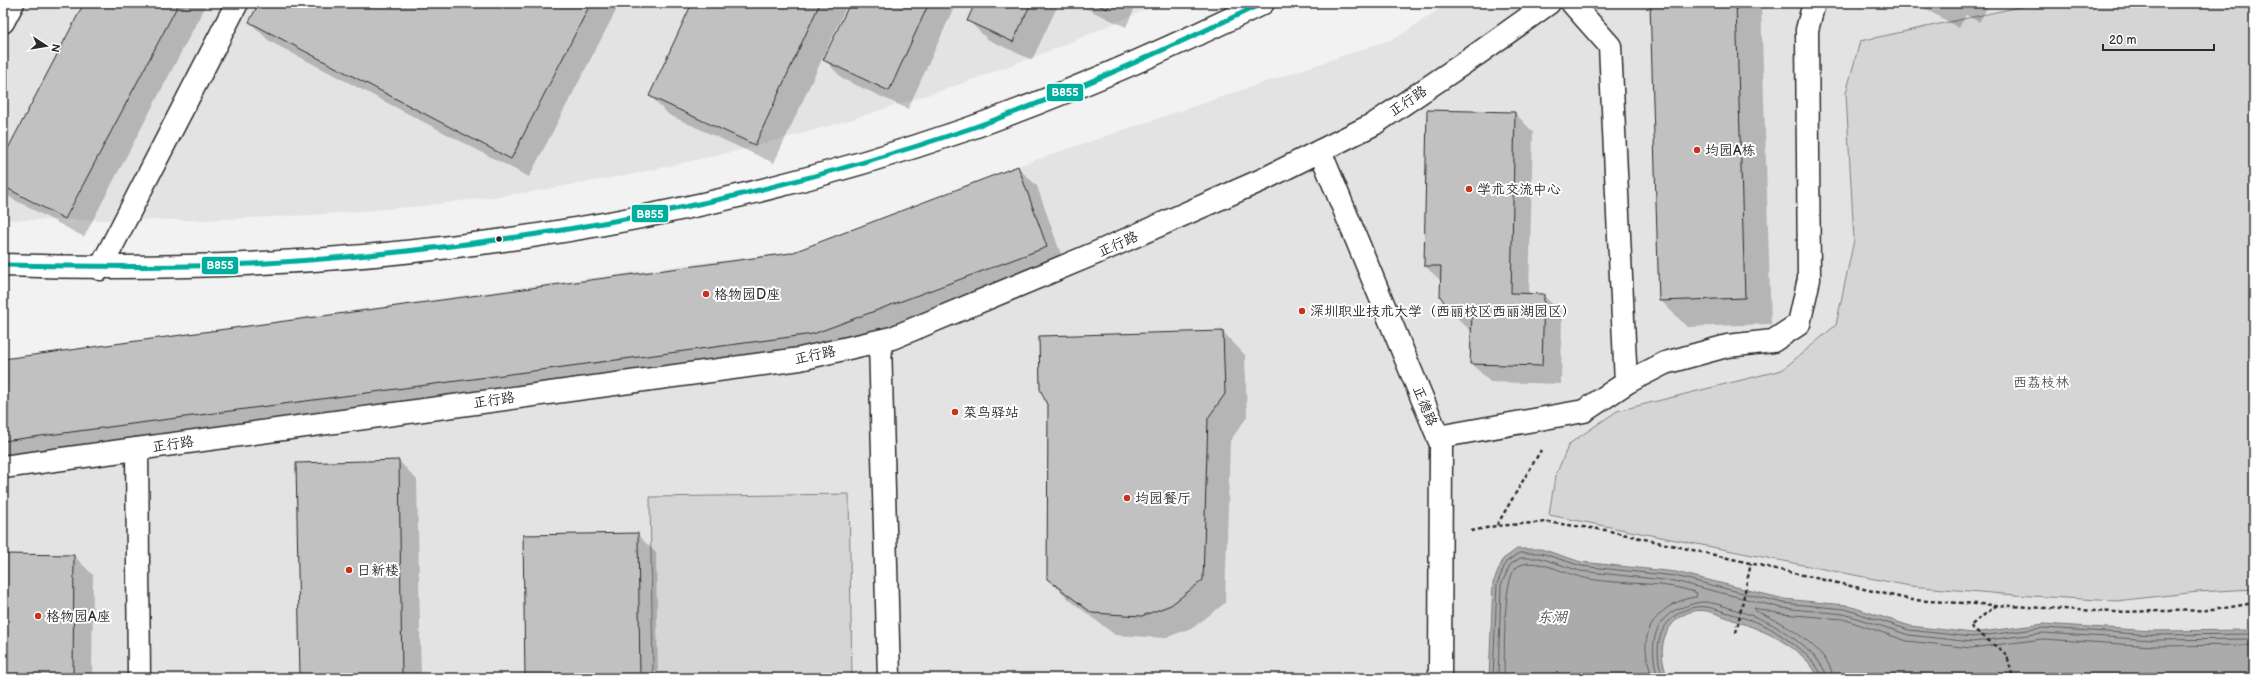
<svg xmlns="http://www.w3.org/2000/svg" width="2257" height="681" viewBox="0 0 2257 681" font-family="'Balsamiq Sans','LXGW WenKai TC',sans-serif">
<rect width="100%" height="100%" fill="#f2f2f2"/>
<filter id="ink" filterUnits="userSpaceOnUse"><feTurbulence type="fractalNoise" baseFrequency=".025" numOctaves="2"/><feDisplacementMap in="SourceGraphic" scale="8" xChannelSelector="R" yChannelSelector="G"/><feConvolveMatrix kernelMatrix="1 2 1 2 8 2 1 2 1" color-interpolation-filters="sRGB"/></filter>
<g filter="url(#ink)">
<g fill="#e3e3e3">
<polygon points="3,3 1161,3 1057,48 955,86 850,120 745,149 638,173 531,192 422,206 313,215 204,220 3,220"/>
<polygon points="1448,3 2254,3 2254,678 3,678 3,359 698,263 791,253 1018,166 1398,37"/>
</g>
<g fill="#d5d5d5" stroke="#808080">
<polygon points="2038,3 2254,3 2254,589 2198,592 2116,601 2015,595 1910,586 1549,515 1555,477 1569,444 1617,411 1782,370 1836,325 1854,240 1846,93 1860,41"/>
<polygon points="849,494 852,678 653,678 650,497"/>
</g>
<path fill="#ababab" stroke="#787878" d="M1517,549H1541L1581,562L1676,572L1784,599L1846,605L1910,626L1973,633L2043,624L2153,631L2254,630V678H1819C1803,646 1765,631 1733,620C1725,617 1716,613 1707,611C1686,607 1667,623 1663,643C1661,653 1663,670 1669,678H1489L1493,583L1503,559Z"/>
<g fill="#0003">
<polygon points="86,3 207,3 84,237 11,198 3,190 3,160"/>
<polygon points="260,3 620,3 529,177 269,41 250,22"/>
<polygon points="693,3 848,3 774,163 669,115 650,96"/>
<polygon points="851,3 956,3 908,109 843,79 825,60"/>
<polygon points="976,3 1059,3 1032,60 987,39 968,20"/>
<polygon points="1074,3 1137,3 1126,27"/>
<polygon points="1651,3 1761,3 1771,324 1687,327 1660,300"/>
<polygon points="1915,3 1990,3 1979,22 1966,15 1959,28"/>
<polygon points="1515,113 1533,132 1529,295 1543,295 1562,314 1561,384 1490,382 1471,363 1472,332 1452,313 1442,282 1425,266"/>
<polygon points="1018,168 1037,186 1065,266 832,352 3,462 3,360 791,254"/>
<polygon points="1223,332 1245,355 1247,417 1230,441 1225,603 1194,627 1165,638 1115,635 1071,601 1048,579 1049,407"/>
<polygon points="399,461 417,480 421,678 301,678"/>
<polygon points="637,534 656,553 658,678 526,678"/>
<polygon points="3,555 74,556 93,575 92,678 3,678"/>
</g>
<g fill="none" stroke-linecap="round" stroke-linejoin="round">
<g stroke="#5e5e5e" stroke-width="1">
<polyline points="1493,678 1497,584 1506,562 1519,553 1541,553 1581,566 1675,576 1783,603 1845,609 1909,630 1972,637 2043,628 2153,635 2254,634"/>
<polyline points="1498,678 1501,585 1510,565 1520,558 1540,558 1580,571 1674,581 1782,608 1844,614 1909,635 1972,642 2043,633 2153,640 2254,639"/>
<path d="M1504,678C1505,656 1502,581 1516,568C1530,555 1561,572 1577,576C1615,587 1659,579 1697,593L1696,597C1669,600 1644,621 1646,650C1647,660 1650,669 1652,678"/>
<path d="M1658,678C1650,651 1650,620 1680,608C1689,605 1696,602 1706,602C1718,603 1758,617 1769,623C1785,630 1826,660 1827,678"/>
<path d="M1664,678C1658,668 1657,651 1659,640C1664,619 1686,604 1707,607C1721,610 1755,621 1768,627C1782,635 1820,661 1822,678"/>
<path d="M1833,678C1832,650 1778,619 1755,611L1754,608L1782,614L1843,619L1907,641L1971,648L2043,639L2153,646L2254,645"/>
</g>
</g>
<g fill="#c1c1c1" stroke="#2b2b2b">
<polygon points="84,3 179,3 65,219 3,186 3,158"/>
<polygon points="259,3 591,3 511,159 249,22"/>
<polygon points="692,3 820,3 755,145 649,96"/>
<polygon points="850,3 929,3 889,91 823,60"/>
<polygon points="975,3 1031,3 1013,42 967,21"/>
<polygon points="1094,3 1110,3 1107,9"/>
<polygon points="1650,3 1736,3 1745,298 1659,301"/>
<polygon points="1427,110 1515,112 1511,293 1544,294 1542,366 1470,364 1472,314 1451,313 1440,296 1441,266 1424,266"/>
<polygon points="1018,166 1047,247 813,334 3,441 3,359 791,253"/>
<polygon points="1223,331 1225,394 1208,418 1203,580 1171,605 1142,616 1092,613 1047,579 1048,407 1040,389 1039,336"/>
<polygon points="399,460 402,678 300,678 296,463"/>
<polygon points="638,533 640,678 525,678 523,535"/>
<polygon points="3,554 74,555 73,678 3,678"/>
</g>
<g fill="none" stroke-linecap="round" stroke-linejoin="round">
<g stroke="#2b2b2b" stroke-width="25">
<g id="minor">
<polyline points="1572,3 1610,46 1626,383"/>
<polyline points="3,22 13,3"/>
<polyline points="1320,151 1441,444 1440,678"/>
<path d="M3,265C330,277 659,236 968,129C1069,93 1167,50 1263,3"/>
<polyline points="100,269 237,3"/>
<polyline points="880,341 889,678"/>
<polyline points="1438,437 1584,411 1626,383 1665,363 1727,346 1773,341 1799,324 1809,279 1807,30 1814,3"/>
<polyline points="137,449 139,678"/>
<polyline points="3,467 800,359 892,338 1103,250 1264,179 1374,124 1476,55 1549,3"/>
</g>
</g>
<g stroke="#2b2b2b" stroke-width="2.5" stroke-dasharray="4 3" stroke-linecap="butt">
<polyline points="1497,525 1541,450"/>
<polyline points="1471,531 1496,526 1547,522 1605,530 1912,600 2112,612 2213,610 2254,603"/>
<polyline points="1997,605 1970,626 2007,655 2013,678"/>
<polyline points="1736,633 1751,563"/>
</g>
<use href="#minor" stroke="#fff" stroke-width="22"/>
<g stroke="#fff" stroke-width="8">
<path id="bus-1" d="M3,265C86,266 169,268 251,264C495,250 737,208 969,129C1069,94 1167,49 1263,3"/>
</g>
<use href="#bus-1" stroke="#01ad9c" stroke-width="5"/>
</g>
</g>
<g fill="#c8321e" stroke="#fff" stroke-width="1.5">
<circle cx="1697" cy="150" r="4"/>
<circle cx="1469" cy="189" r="4"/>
<circle cx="706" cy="294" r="4"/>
<circle cx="1302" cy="311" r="4"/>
<circle cx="955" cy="412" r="4"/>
<circle cx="1127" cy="498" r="4"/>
<circle cx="349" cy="570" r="4"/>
<circle cx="38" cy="616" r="4"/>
</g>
<circle fill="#2b2b2b" stroke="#fff" stroke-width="1.5" cx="499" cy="239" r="3.5"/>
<g text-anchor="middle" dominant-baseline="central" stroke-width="4" stroke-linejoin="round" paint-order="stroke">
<g font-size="14" fill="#2b2b2b" stroke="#fff">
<text transform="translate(1408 101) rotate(-34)">正行路</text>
<text transform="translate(1118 244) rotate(-24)">正行路</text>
<text transform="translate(815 355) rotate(-12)">正行路</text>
<text transform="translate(494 400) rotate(-8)">正行路</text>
<text transform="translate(1425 406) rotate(68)">正德路</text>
<text transform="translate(173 444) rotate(-8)">正行路</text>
</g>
<g font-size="14" fill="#2b2b2b" stroke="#fff" text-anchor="start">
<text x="1705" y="150">均园A栋</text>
<text x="1477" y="189">学术交流中心</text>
<text x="714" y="294">格物园D座</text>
<text x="1310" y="311">深圳职业技术大学（西丽校区西丽湖园区）</text>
<text x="963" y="412">菜鸟驿站</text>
<text x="1135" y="498">均园餐厅</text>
<text x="357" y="570">日新楼</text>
<text x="46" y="616">格物园A座</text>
</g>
<g font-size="14" fill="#565656" stroke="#fff">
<text x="2041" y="382">西荔枝林</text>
</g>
<g font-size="15" font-style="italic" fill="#585858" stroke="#fff">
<text x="1552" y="617">东湖</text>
</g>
</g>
<g stroke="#fff" stroke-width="1.5">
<rect x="1046" y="83" width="38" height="19" rx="4" fill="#01ad9c"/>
<rect x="631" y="204" width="38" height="19" rx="4" fill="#01ad9c"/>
<rect x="201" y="256" width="38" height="19" rx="4" fill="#01ad9c"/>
</g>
<g font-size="11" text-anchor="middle" font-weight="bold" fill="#fff">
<text x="1065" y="96">B855</text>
<text x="650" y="218">B855</text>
<text x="220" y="269">B855</text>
</g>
<rect width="2257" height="681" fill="none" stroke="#fff" stroke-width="16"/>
<rect x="8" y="8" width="2241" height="665" fill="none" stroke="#2b2b2b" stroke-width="1.5" filter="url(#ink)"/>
<g transform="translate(46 46) rotate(102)" stroke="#ffffff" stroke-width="3" paint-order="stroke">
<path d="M0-3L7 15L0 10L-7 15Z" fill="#2b2b2b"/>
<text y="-6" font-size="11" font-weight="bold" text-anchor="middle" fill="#2b2b2b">N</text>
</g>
<path d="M2103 44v6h111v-6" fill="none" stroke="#2b2b2b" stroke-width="2"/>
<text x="2109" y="44" font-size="12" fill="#2b2b2b" stroke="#ffffff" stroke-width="3" paint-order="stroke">20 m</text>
</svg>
